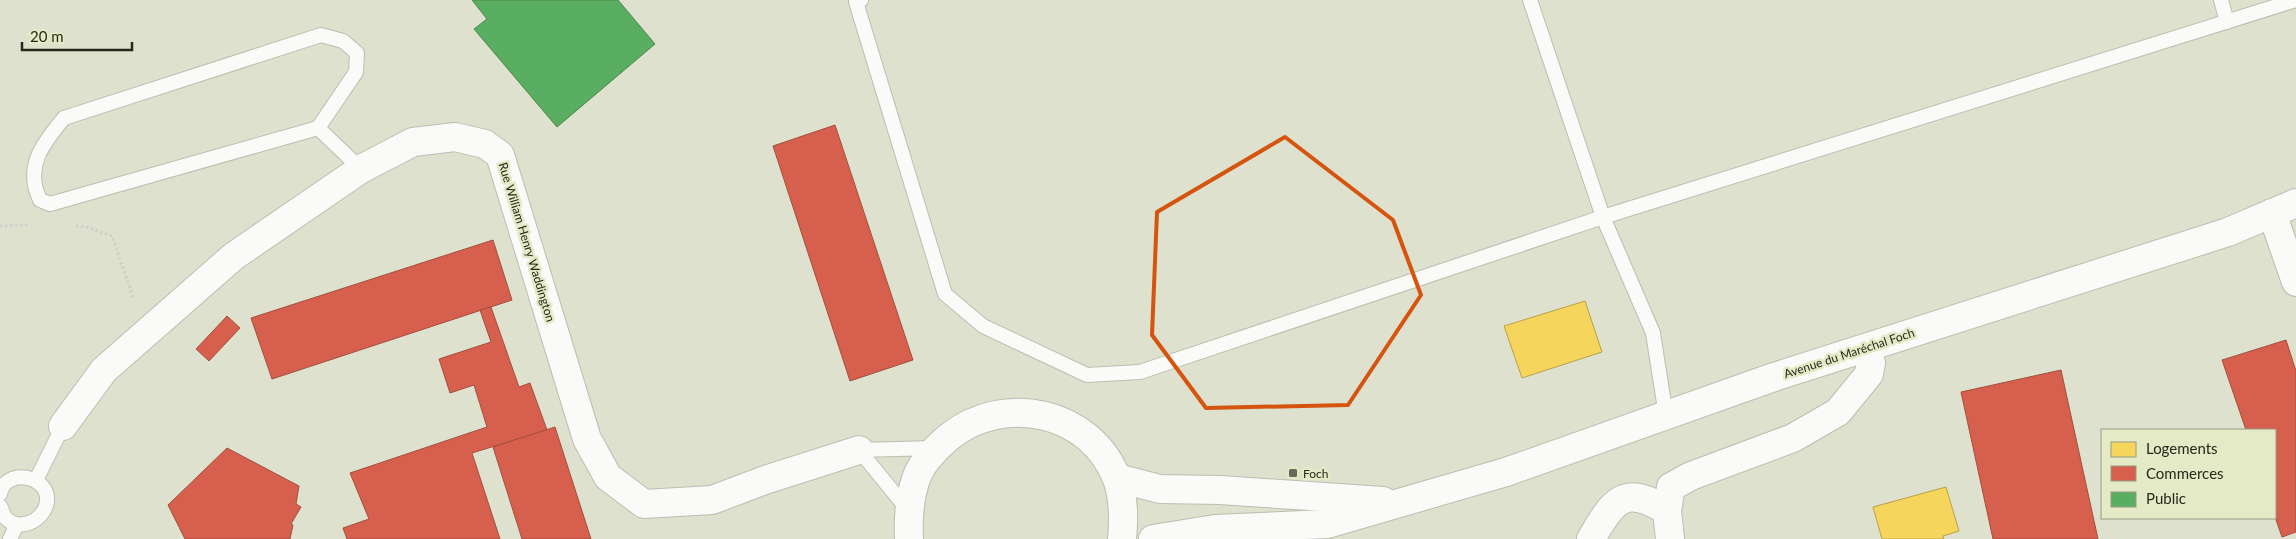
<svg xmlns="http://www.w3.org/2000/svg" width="2296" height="539" viewBox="0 0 2296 539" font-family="Lato,sans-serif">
<rect width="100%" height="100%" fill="#dee1ce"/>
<g fill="#f6d55c" stroke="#b8a148">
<polygon points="1585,301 1602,352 1522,378 1504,326"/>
<polygon points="1946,487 1959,531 1943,536 1944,539 1882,539 1873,507"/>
</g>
<g fill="#d6604d" stroke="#a24f3e">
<polygon points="835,125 913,360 850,381 773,146"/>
<polygon points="493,240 512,300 272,379 251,318"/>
<polygon points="491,307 519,387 530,383 547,430 472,453 500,539 347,539 343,528 369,519 350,473 487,427 474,385 450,393 439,359 491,342 480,310"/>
<polygon points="227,316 240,328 209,361 196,349"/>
<polygon points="2286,340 2296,371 2296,532 2282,537 2275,517 2275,430 2246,430 2222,360"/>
<polygon points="2061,370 2098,539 1993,539 1961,392"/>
<polygon points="555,427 591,539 522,539 493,447"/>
<polygon points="227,448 299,486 296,504 301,507 291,524 293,525 290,539 185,539 168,505"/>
</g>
<polygon fill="#5aae61" stroke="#4b864c" points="472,0 618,0 655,44 557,127 474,29 487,19"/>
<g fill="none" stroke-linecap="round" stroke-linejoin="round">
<g stroke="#bcbeb0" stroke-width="16">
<g id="service">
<polyline points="861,0 856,2 945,294 983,326 1087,375 1140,372 1603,217 1530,0"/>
<polyline points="2221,0 2227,22"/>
<path d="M321,35L343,41L357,53L356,72L318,128L50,204L40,200C24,167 43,143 64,118Z"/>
<polyline points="318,128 361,169"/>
<polyline points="1666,416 1653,333 1603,217 2296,0"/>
<polyline points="859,450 908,510"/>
<polyline points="859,450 935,448"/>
<polyline points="36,480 63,426"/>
<path d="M0,494C5,467 50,475 47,502C44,521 18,533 5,517C3,514 2,509 0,506"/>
<polyline points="10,539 17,524"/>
</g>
</g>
<g stroke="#bcbeb0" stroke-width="30">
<g id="minor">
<polyline points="2272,213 2296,282"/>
<polyline points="63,426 104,370 234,256 361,169 413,142 455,137 485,144 500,155 587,439 608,477 644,504 712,500 765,480 859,450"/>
<path d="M1591,539C1613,501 1624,483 1667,511"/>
<polyline points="1670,539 1667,511 1671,487 1691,476 1793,438 1838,412 1869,374 1871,363 1866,348"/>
</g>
</g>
<g stroke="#bcbeb0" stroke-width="30">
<g id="secondary">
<polyline points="1117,478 1160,489 1220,490 1383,501"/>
<path d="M909,539C908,518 909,499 916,479C921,463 936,448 949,437C1003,393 1091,410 1117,479C1124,499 1124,518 1122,539"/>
<polyline points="1153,539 1215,529 1327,524 1506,472 1774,377 2228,232 2296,203"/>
</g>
</g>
<g stroke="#d0d1cb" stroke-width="3" stroke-dasharray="2.5 2.5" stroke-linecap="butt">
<polyline points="0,226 29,225"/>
<polyline points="76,226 87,227 112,236 134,300"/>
</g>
<use href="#service" stroke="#fafaf8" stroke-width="14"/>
<use href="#minor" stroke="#fafaf8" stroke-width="28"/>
<use href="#secondary" stroke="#fafaf8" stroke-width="28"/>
</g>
<path fill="none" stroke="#d5540e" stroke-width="4" stroke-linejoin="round" d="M1285,137L1393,220L1421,295L1348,405L1206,408L1152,335L1157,212Z"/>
<rect fill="#67695a" stroke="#e4e9c6" stroke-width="2" x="1288" y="468" width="10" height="10" rx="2.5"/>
<g text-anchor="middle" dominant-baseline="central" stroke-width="5" stroke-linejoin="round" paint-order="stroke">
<g font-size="12" fill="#27281b" stroke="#e4e9c6">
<text transform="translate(527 242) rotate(73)">Rue William Henry Waddington</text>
<text transform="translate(1849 353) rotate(-18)">Avenue du Maréchal Foch</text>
</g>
<g font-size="12" fill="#27281b" stroke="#e4e9c6" text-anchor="start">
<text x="1303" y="473">Foch</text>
</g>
</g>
<rect x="2101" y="429" width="175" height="90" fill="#e4e9c6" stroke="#989c82"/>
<rect x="2111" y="442" width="25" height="15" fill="#f6d55c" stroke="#989c82"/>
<text x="2146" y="454" font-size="15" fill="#27281b">Logements</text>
<rect x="2111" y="466" width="25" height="15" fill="#d6604d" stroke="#989c82"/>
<text x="2146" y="479" font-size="15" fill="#27281b">Commerces</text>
<rect x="2111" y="492" width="25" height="15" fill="#5aae61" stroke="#989c82"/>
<text x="2146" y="504" font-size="15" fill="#27281b">Public</text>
<path d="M22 42v8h110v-8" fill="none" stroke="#27281b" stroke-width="2.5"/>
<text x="30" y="42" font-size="15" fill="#27281b" stroke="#e4e9c6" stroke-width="4" paint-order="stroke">20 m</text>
</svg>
